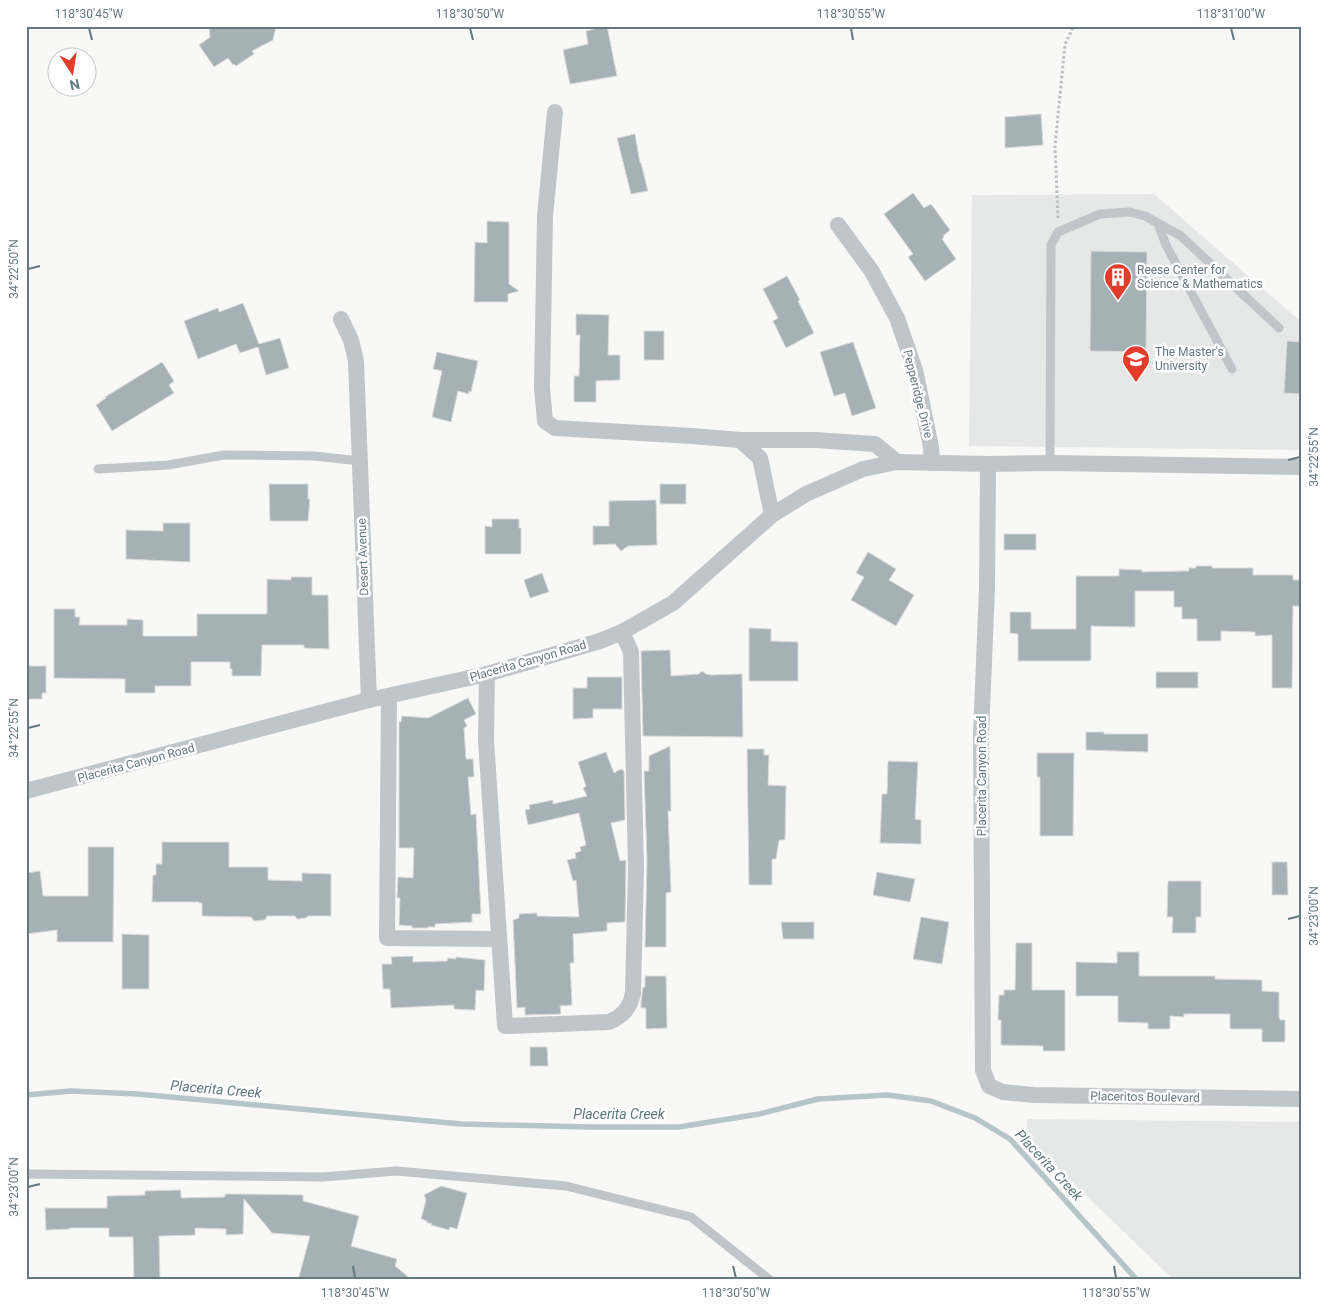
<svg xmlns="http://www.w3.org/2000/svg" width="1328" height="1306" viewBox="0 0 1328 1306" font-family="Roboto,sans-serif">
<rect width="100%" height="100%" fill="#f8f8f6"/>
<g fill="#e6e8e7">
<polygon points="1154,194 1298,319 1302,319 1302,450 969,446 972,195"/>
<polygon points="1027,1119 1302,1122 1302,1280 1174,1280 1026,1138"/>
</g>
<g fill="none" stroke-linecap="round" stroke-linejoin="round">
<polyline stroke="#b6c5c7" stroke-width="5.5" points="26,1095 71,1091 138,1094 461,1124 589,1127 679,1127 759,1114 818,1099 888,1095 931,1101 975,1118 1010,1139 1137,1280"/>
</g>
<g fill="#a6b1b5" stroke="#dadad8">
<polygon points="209,26 276,26 273,40 252,51 254,54 236,66 234,64 233,65 228,58 214,67 199,45 210,37"/>
<polygon points="607,26 617,76 570,84 563,50 588,44 586,31"/>
<polygon points="1041,114 1043,145 1005,148 1005,117"/>
<polygon points="635,134 640,163 641,163 648,191 631,194 617,138"/>
<polygon points="913,193 924,208 931,204 950,230 943,236 944,237 942,239 956,259 925,281 908,257 913,254 884,214"/>
<polygon points="487,221 509,222 509,284 519,291 508,294 508,302 474,302 475,242 487,243"/>
<polygon points="1091,251 1147,252 1146,352 1090,351"/>
<polygon points="787,276 800,300 798,301 814,333 786,348 773,321 778,318 763,289"/>
<polygon points="243,303 259,344 280,338 289,368 266,375 258,347 240,353 236,344 198,359 184,321 218,308 219,312"/>
<polygon points="576,314 609,315 608,355 620,355 620,380 596,381 596,402 574,402 574,376 579,376 580,335 576,335"/>
<rect x="644" y="331" width="20" height="29"/>
<polygon points="1287,341 1302,342 1302,394 1284,393"/>
<polygon points="853,342 876,408 852,416 845,393 834,396 820,352"/>
<polygon points="437,352 478,361 471,392 469,391 469,394 458,391 451,422 432,417 442,371 433,369"/>
<polygon points="162,362 174,381 169,385 174,393 112,431 96,405 106,398 105,397"/>
<polygon points="269,484 308,484 308,499 310,499 308,521 270,521"/>
<rect x="660" y="484" width="26" height="20"/>
<polygon points="656,500 657,545 628,546 621,551 615,544 593,545 593,526 609,526 609,501"/>
<polygon points="492,519 519,519 519,528 521,528 521,554 485,554 485,526 492,527"/>
<polygon points="163,523 190,523 190,562 126,559 126,530 163,531"/>
<rect x="1004" y="534" width="32" height="16"/>
<polygon points="868,552 896,569 889,580 914,595 896,626 851,600 864,577 856,573"/>
<polygon points="1196,566 1212,566 1212,568 1253,568 1253,575 1293,575 1293,580 1302,580 1302,606 1293,606 1292,688 1272,688 1272,635 1255,636 1255,632 1221,631 1221,641 1197,641 1197,619 1182,619 1182,607 1174,607 1174,591 1135,591 1135,627 1091,626 1091,660 1089,661 1018,661 1018,634 1010,633 1010,612 1031,612 1031,629 1076,629 1076,576 1119,576 1119,569 1142,570 1142,572 1182,571 1189,571 1189,568 1196,568"/>
<polygon points="542,573 549,592 530,598 524,580"/>
<polygon points="291,577 312,577 312,595 328,595 329,649 304,648 304,645 262,645 261,676 232,676 232,669 230,669 230,662 191,662 191,686 155,686 155,693 125,693 125,679 54,678 54,609 75,609 75,617 80,617 79,625 127,625 127,619 143,620 143,636 197,636 197,614 267,614 267,579 291,580"/>
<polygon points="749,628 771,629 771,641 798,642 798,681 749,681"/>
<polygon points="670,650 671,676 699,674 702,671 706,674 711,675 742,674 743,737 643,736 641,651"/>
<polygon points="26,666 46,666 46,693 42,693 42,699 26,699"/>
<rect x="1156" y="672" width="42" height="16"/>
<polygon points="587,677 622,677 622,709 593,709 593,718 573,719 573,688 587,688"/>
<polygon points="468,698 476,714 464,720 467,726 464,728 466,759 473,759 474,777 468,777 471,815 476,814 481,914 472,914 472,922 435,924 435,927 428,927 428,928 412,928 412,926 399,925 400,898 397,898 398,877 413,878 414,848 399,848 399,722 401,722 402,716 428,718"/>
<polygon points="1086,732 1104,732 1104,734 1148,734 1148,752 1086,750"/>
<polygon points="670,746 671,811 668,811 671,892 666,893 666,947 645,947 647,860 644,771 649,771 649,756"/>
<polygon points="747,749 764,749 764,755 769,755 768,785 786,786 785,840 779,840 776,859 772,859 772,885 749,885"/>
<polygon points="606,752 614,773 621,769 624,771 625,820 611,823 620,861 626,860 625,922 607,923 607,931 573,934 574,963 570,963 572,1005 560,1006 561,1014 525,1015 525,1007 517,1008 513,920 519,918 519,914 537,913 537,916 579,917 576,880 573,881 567,860 576,858 575,853 581,851 580,847 586,845 579,813 528,825 525,810 530,809 529,805 553,800 553,804 587,796 583,788 586,786 578,762"/>
<polygon points="1037,753 1074,753 1073,836 1040,836 1040,777 1037,777"/>
<polygon points="888,761 918,762 915,819 921,820 921,844 880,843 882,794 887,794"/>
<polygon points="162,842 229,842 229,867 268,867 268,880 302,881 302,873 331,874 331,916 308,916 306,918 297,919 295,916 267,916 265,920 254,921 251,917 202,916 202,903 199,903 199,902 152,902 153,875 156,875 156,864 162,864"/>
<polygon points="88,847 114,847 113,942 57,942 57,930 26,934 26,873 40,871 43,896 88,896"/>
<polygon points="1272,862 1287,862 1288,895 1272,895"/>
<polygon points="877,872 915,879 910,902 873,895"/>
<polygon points="1168,881 1201,881 1201,917 1196,917 1196,933 1172,933 1173,917 1167,917"/>
<polygon points="921,917 949,922 942,964 913,959"/>
<polygon points="781,922 814,922 814,939 783,939"/>
<polygon points="122,934 149,935 149,989 122,989"/>
<polygon points="1016,943 1032,943 1032,990 1065,990 1065,1051 1043,1051 1043,1046 1001,1045 1001,1020 998,1020 999,995 1004,995 1004,990 1015,990"/>
<polygon points="1117,952 1139,952 1139,976 1215,976 1215,979 1262,980 1262,991 1279,992 1279,1017 1280,1020 1285,1020 1285,1042 1262,1042 1262,1029 1230,1029 1230,1014 1184,1014 1184,1017 1170,1016 1170,1029 1148,1029 1148,1023 1118,1022 1118,996 1076,996 1076,962 1117,963"/>
<polygon points="413,956 413,962 447,961 448,958 456,959 456,957 485,960 484,991 476,990 475,1010 454,1009 454,1005 391,1008 390,989 383,989 382,964 392,964 391,957"/>
<polygon points="645,976 666,976 667,1028 646,1029 646,1008 641,1008 641,1002 643,987 645,987"/>
<polygon points="530,1047 547,1047 548,1066 530,1066"/>
<polygon points="441,1186 467,1193 457,1229 450,1227 449,1230 431,1225 432,1224 426,1222 427,1221 421,1219 426,1200 424,1195"/>
<polygon points="181,1190 181,1198 225,1197 225,1194 240,1194 303,1195 303,1201 359,1216 351,1246 397,1259 395,1266 412,1280 298,1280 310,1236 272,1233 244,1199 243,1234 226,1235 226,1229 195,1228 195,1235 159,1236 160,1280 134,1280 133,1237 109,1237 109,1228 69,1228 69,1229 46,1230 45,1208 107,1208 107,1196 145,1195 145,1191"/>
</g>
<g fill="none" stroke-linecap="round" stroke-linejoin="round">
<polyline stroke="#b9bec0" stroke-width="3" stroke-dasharray="2.5 2.5" stroke-linecap="butt" points="1058,218 1055,146 1065,44 1074,26"/>
<g stroke="#bfc5c8" stroke-width="9">
<polyline points="1158,224 1166,245 1232,369"/>
<polyline points="1050,463 1051,245 1058,232 1100,214 1130,212 1145,216 1181,236 1279,328"/>
<polyline points="98,469 168,465 224,455 314,456 360,461"/>
<polyline points="26,1174 323,1177 396,1171 566,1186 691,1217 770,1280"/>
</g>
<g stroke="#bfc5c8" stroke-width="16">
<polyline points="555,112 545,216 542,388 545,421 555,428 692,436 740,440 760,458 772,515"/>
<polyline points="838,225 871,270 897,318 915,370 931,447 932,463"/>
<polyline points="341,319 351,340 356,361 369,700"/>
<polyline points="740,440 815,440 875,444 897,462"/>
<polyline points="988,464 987,588 981,735 983,1070 989,1086 1003,1092 1033,1095 1302,1099"/>
<path d="M487,674L486,740L505,1026L609,1022C623,1016 630,1008 633,993L636,868L631,652L622,632"/>
<polyline points="389,697 387,938 499,939"/>
<polyline points="26,791 369,700 487,674 600,641 622,632 673,603 772,515 806,494 863,469 897,462 988,464 1050,463 1302,467"/>
</g>
</g>
<path fill="none" stroke="#637881" stroke-width="2" d="M89,28L92,40M470,28L473,40M851,28L853,40M1231,28L1234,40M28,269L40,266M1288,460L1300,457M28,728L40,725M1288,919L1300,916M28,1187L40,1184M353,1266L355,1278M733,1266L736,1278M1114,1266L1116,1278"/>
<defs>
<g id="building-pin" transform="scale(1.4375)"><path d="M0 17L-7.5 6A9.5 9.5 0 1 1 7.5 6Z" fill="#e33c2b" stroke="#fff"/><path d="M-4-6H4V6H1V3H-1V6H-4ZM-2.5-4.3h1.7v1.8h-1.7ZM.8-4.3h1.7v1.8H.8ZM-2.5-1h1.7V.8h-1.7ZM.8-1h1.7V.8H.8Z" fill="#fff"/></g>
<g id="university-pin" transform="scale(1.4375)"><path d="M0 17L-7.5 6A9.5 9.5 0 1 1 7.5 6Z" fill="#e33c2b" stroke="#fff"/><path d="M0-5L7-2L0 1L-7-2ZM-4 1L0 2.5L4 1V4Q0 6-4 4Z" fill="#fff"/></g>
</defs>
<g fill-rule="evenodd">
<use href="#building-pin" x="1118" y="277"/>
<use href="#university-pin" x="1136" y="359"/>
</g>
<g text-anchor="middle" dominant-baseline="central" stroke-width="5" stroke-linejoin="round" paint-order="stroke">
<g font-size="12" fill="#637881" stroke="#fff" text-anchor="start">
<text x="1137" y="270">Reese Center for<tspan x="1137" dy="14">Science &amp; Mathematics</tspan></text>
<text x="1155" y="352">The Master's<tspan x="1155" dy="14">University</tspan></text>
</g>
<g font-size="12" fill="#637881" stroke="#fff">
<text transform="translate(918 394) rotate(76)">Pepperidge Drive</text>
<text transform="translate(363 557) rotate(-92)">Desert Avenue</text>
<text transform="translate(528 661) rotate(-16)">Placerita Canyon Road</text>
<text transform="translate(136 763) rotate(-15)">Placerita Canyon Road</text>
<text transform="translate(982 776) rotate(-90)">Placerita Canyon Road</text>
<text transform="translate(1145 1097) rotate(1)">Placeritos Boulevard</text>
</g>
<g font-size="14" font-style="italic" fill="#5e777b" stroke="#fff">
<text transform="translate(216 1089) rotate(5)">Placerita Creek</text>
<text x="619" y="1114">Placerita Creek</text>
<text transform="translate(1049 1165) rotate(47)">Placerita Creek</text>
</g>
</g>
<rect width="1328" height="1306" fill="none" stroke="#ffffff" stroke-width="55"/>
<g transform="translate(72 72) rotate(168)"><circle r="24" fill="#ffffff" stroke="#c1c9cd"/>
<path d="M0-4L9 19L0 12L-9 19Z" fill="#e33c2b"/>
<text y="-8" font-size="14" font-weight="bold" text-anchor="middle" fill="#637881">N</text>
</g>
<rect x="28" y="28" width="1272" height="1250" fill="none" stroke="#637881" stroke-width="2"/>
<g font-size="12" text-anchor="middle" fill="#637881">
<text x="89" y="18">118°30'45"W</text>
<text x="470" y="18">118°30'50"W</text>
<text x="851" y="18">118°30'55"W</text>
<text x="1231" y="18">118°31'00"W</text>
<text transform="translate(14 269) rotate(-90)" y="4">34°22'50"N</text>
<text transform="translate(1314 457) rotate(-90)" y="4">34°22'55"N</text>
<text transform="translate(14 728) rotate(-90)" y="4">34°22'55"N</text>
<text transform="translate(1314 916) rotate(-90)" y="4">34°23'00"N</text>
<text transform="translate(14 1187) rotate(-90)" y="4">34°23'00"N</text>
<text x="355" y="1297">118°30'45"W</text>
<text x="736" y="1297">118°30'50"W</text>
<text x="1116" y="1297">118°30'55"W</text>
</g>
</svg>
